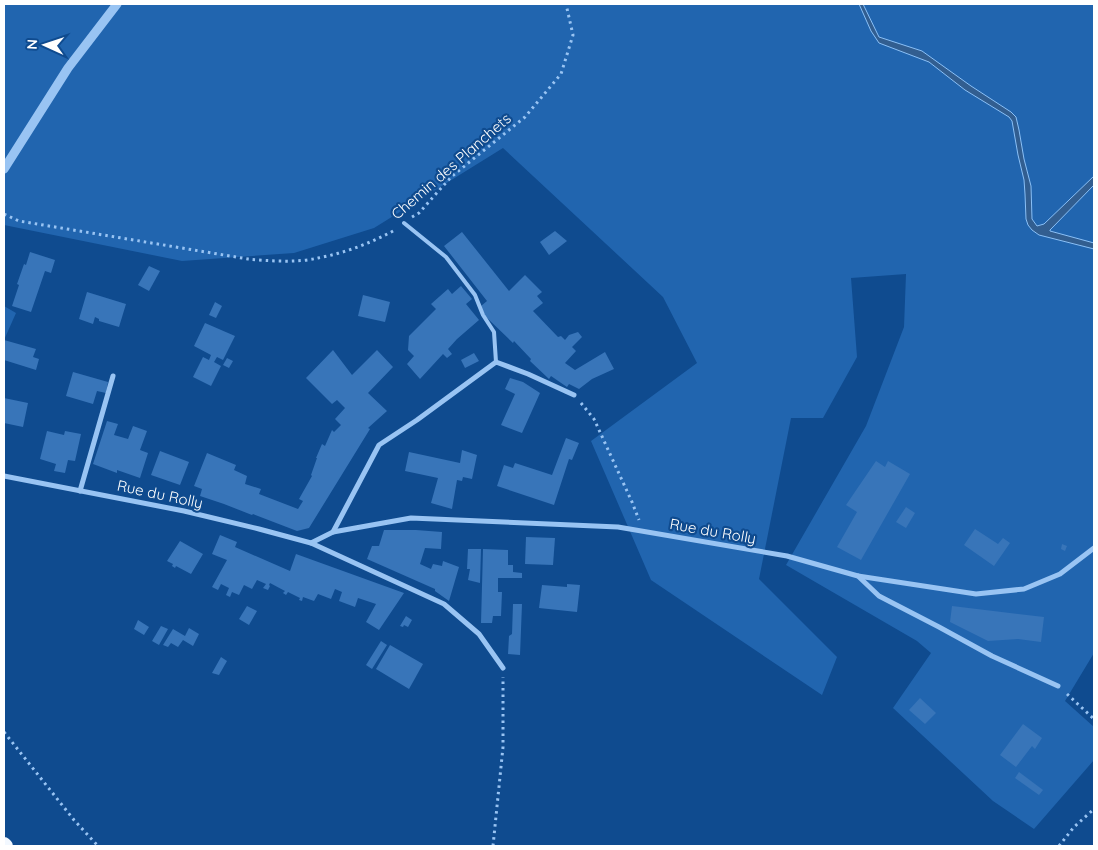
<svg xmlns="http://www.w3.org/2000/svg" width="1098" height="850" viewBox="0 0 1098 850" font-family="Quicksand,sans-serif">
<rect width="100%" height="100%" fill="#0f4b8f"/>
<g fill="#2165af">
<polygon points="4,4 1094,4 1094,653 1065,701 1094,727 1094,760 1034,829 993,801 893,708 931,653 917,641 786,565 866,426 904,327 906,274 851,278 857,357 823,418 791,418 759,579 837,657 822,695 651,580 591,441 697,363 663,297 503,148 374,228 294,253 182,261 4,225"/>
<polygon points="4,306 16,313 4,340"/>
</g>
<polygon fill="#325e90" stroke="#8ac0f7" points="859,4 863,4 879,37 922,51 971,86 1011,112 1016,117 1019,130 1024,159 1031,186 1032,219 1037,226 1044,224 1094,176 1094,185 1050,230 1050,231 1094,243 1094,249 1039,235 1032,230 1028,225 1026,219 1025,194 1024,180 1018,155 1012,121 1009,117 965,90 929,62 879,43 871,31"/>
<g fill="#3875b9">
<polygon points="555,231 567,241 549,255 540,242"/>
<polygon points="462,232 509,291 525,275 542,292 537,296 543,303 533,311 558,337 561,336 565,340 569,335 578,332 582,337 572,347 576,351 565,363 575,370 605,352 614,369 592,379 579,389 569,384 567,387 551,376 549,379 530,361 531,359 514,341 513,343 485,316 481,306 487,301 444,246"/>
<polygon points="30,252 55,260 51,273 45,271 31,312 12,306 19,285 17,284 24,264 26,265"/>
<polygon points="149,266 160,271 149,291 138,285"/>
<polygon points="461,286 472,299 466,304 479,320 457,339 448,349 452,354 447,358 443,354 420,379 407,364 414,356 408,350 409,336 436,309 431,304 448,289 452,294"/>
<polygon points="87,292 126,304 119,327 99,321 99,319 95,317 93,324 79,319"/>
<polygon points="363,295 390,302 385,322 358,316"/>
<polygon points="215,302 222,306 216,318 209,315"/>
<polygon points="205,323 235,336 223,360 217,357 214,362 221,366 211,386 193,377 203,357 209,360 211,355 194,346"/>
<polygon points="4,340 36,349 33,357 39,359 36,370 4,360"/>
<polygon points="333,350 352,375 377,350 393,367 368,393 387,411 368,428 370,429 309,528 297,531 253,514 252,515 224,504 200,496 202,489 194,486 207,453 236,465 234,470 247,476 245,484 261,489 259,494 298,509 303,501 299,499 312,476 311,475 317,458 316,458 322,444 325,446 332,430 334,432 341,425 335,419 345,408 337,400 332,404 306,378"/>
<polygon points="474,353 479,361 465,368 461,360"/>
<polygon points="227,358 233,361 229,368 223,365"/>
<polygon points="73,372 108,382 106,393 97,391 93,404 66,396"/>
<polygon points="510,378 523,382 540,393 522,433 501,425 515,394 505,389"/>
<polygon points="4,398 28,403 23,427 4,423"/>
<polygon points="107,421 118,424 114,435 128,439 133,426 147,431 140,450 148,453 140,478 117,470 117,473 93,464"/>
<polygon points="47,431 64,435 65,431 81,434 75,461 68,460 65,473 54,471 56,464 40,459"/>
<polygon points="566,438 579,443 572,460 569,459 554,505 497,486 504,465 513,468 515,463 552,475"/>
<polygon points="462,450 477,455 472,479 463,477 462,481 457,480 452,509 431,503 438,478 405,471 409,452 460,463"/>
<polygon points="160,451 189,462 180,485 151,475"/>
<polygon points="876,461 885,467 888,461 910,474 861,560 837,547 857,512 846,505"/>
<polygon points="906,507 915,513 906,528 896,522"/>
<polygon points="975,529 998,544 1003,538 1010,543 994,566 964,545"/>
<polygon points="384,530 416,530 442,532 441,549 425,548 420,564 431,569 433,564 442,566 443,561 459,567 449,601 435,591 435,589 367,559 372,546 379,546"/>
<polygon points="220,535 237,542 235,547 290,571 296,554 404,593 379,630 366,622 376,604 358,598 355,607 339,601 342,592 335,589 331,599 318,594 314,601 303,597 302,601 299,600 300,598 288,592 286,595 283,593 285,591 270,583 269,585 270,586 268,590 263,588 266,584 257,580 252,589 244,585 239,595 232,592 230,597 226,595 229,588 221,584 218,590 212,587 227,560 212,554"/>
<polygon points="526,537 555,538 553,565 525,564"/>
<polygon points="180,541 203,554 191,574 176,566 175,568 172,566 173,564 167,561"/>
<polygon points="1062,544 1067,546 1065,551 1061,549"/>
<polygon points="468,549 481,549 480,583 468,580 470,569 467,569"/>
<polygon points="483,549 508,550 508,565 513,565 513,572 522,573 522,578 498,578 498,592 502,592 501,616 493,616 492,623 481,623"/>
<polygon points="567,584 580,585 577,612 539,608 542,585 567,587"/>
<polygon points="513,604 522,604 520,655 508,654 509,636 512,634"/>
<polygon points="247,606 257,611 249,625 239,619"/>
<polygon points="952,606 1044,617 1041,642 1018,639 988,641 950,622"/>
<polygon points="406,616 412,620 408,627 404,625 403,627 400,626"/>
<polygon points="138,620 149,627 144,635 134,629"/>
<polygon points="161,626 168,629 159,645 152,641"/>
<polygon points="189,628 199,634 193,646 183,640 178,647 171,643 168,647 163,645 173,629 185,636"/>
<polygon points="381,641 387,645 372,669 366,665"/>
<polygon points="390,645 423,664 409,689 376,669"/>
<polygon points="221,657 227,661 219,675 212,673"/>
<polygon points="920,698 936,713 925,724 909,710"/>
<polygon points="1023,724 1042,738 1035,749 1032,746 1016,767 1000,755"/>
<polygon points="1019,772 1043,790 1039,795 1015,778"/>
</g>
<g fill="none" stroke-linecap="round" stroke-linejoin="round">
<g stroke="#99c4f3" stroke-width="3" stroke-dasharray="2.5 4" stroke-linecap="butt">
<path d="M4,214L19,221L248,259C269,261 297,263 318,258C345,253 371,243 395,230"/>
<polyline points="412,217 419,213 451,177 525,117 561,74 573,35 566,4"/>
<polyline points="581,403 594,419 632,502 639,520"/>
<polyline points="1067,694 1094,719"/>
<polyline points="4,732 74,820 98,846"/>
<polyline points="493,846 503,747 503,677"/>
<polyline points="1059,846 1074,827 1094,809"/>
</g>
<polyline stroke="#99c4f3" stroke-width="4" points="404,223 446,257 475,295 483,315 494,332 496,362"/>
<g stroke="#99c4f3" stroke-width="5">
<polyline points="4,476 184,511 259,529 311,543 333,532 411,518 618,527 787,556 858,576 879,596 939,627 992,656 1058,686"/>
<polyline points="80,491 113,376"/>
<polyline points="333,532 379,445 417,420 496,362 528,374 574,395"/>
<polyline points="311,543 444,604 479,634 503,668"/>
<polyline points="858,576 976,594 1024,589 1060,574 1094,548"/>
</g>
<polyline stroke="#99c4f3" stroke-width="9" points="4,169 68,68 117,4"/>
<polyline stroke="#f2f8ff" stroke-width="14" points="4,844 6,846"/>
</g>
<g text-anchor="middle" dominant-baseline="central" stroke-width="4.5" stroke-linejoin="round" paint-order="stroke">
<g font-size="15" fill="#fff" stroke="#0f4b8f">
<text transform="translate(451 166) rotate(-41)">Chemin des Planchets</text>
<text transform="translate(160 494) rotate(12)">Rue du Rolly</text>
<text transform="translate(713 531) rotate(10)">Rue du Rolly</text>
</g>
</g>
<rect width="1098" height="850" fill="none" stroke="#ffffff" stroke-width="10"/>
<g transform="translate(45 45) rotate(273)" stroke="#0f4b8f" stroke-width="4" paint-order="stroke">
<path d="M0-4L9 19L0 12L-9 19Z" fill="#ffffff"/>
<text y="-8" font-size="14" font-weight="bold" text-anchor="middle" fill="#ffffff">N</text>
</g>
</svg>
